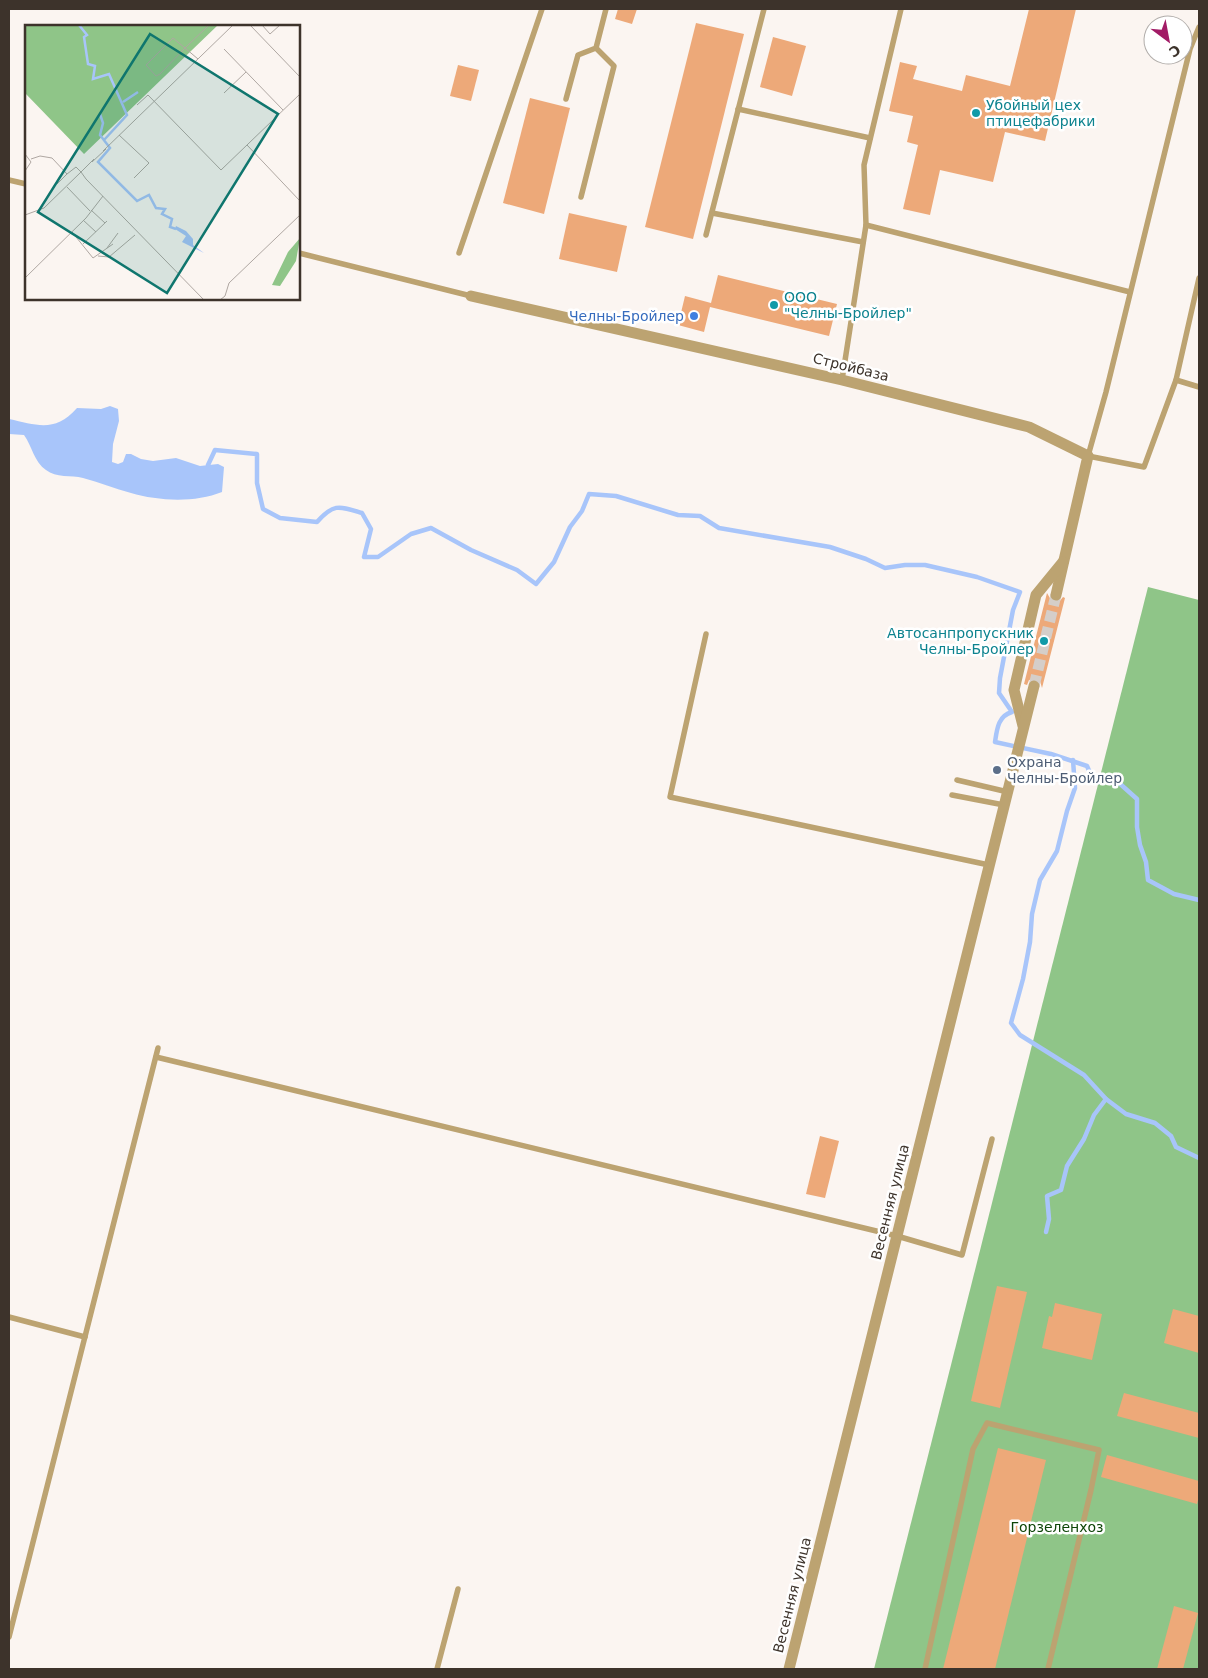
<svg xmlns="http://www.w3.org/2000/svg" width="1208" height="1678" viewBox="0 0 1208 1678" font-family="'DejaVu Sans',sans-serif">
<rect width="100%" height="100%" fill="#fbf5f1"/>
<polygon fill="#8fc588" points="1148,587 1199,600 1199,1669 874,1669"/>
<path fill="#a8c5fa" d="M110,406L118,409L119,421L113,444L112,462L118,464L123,462L126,454H131L141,459L153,461L176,458L200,466L218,464L224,467L222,492C195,503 158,501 131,493C115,489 99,482 83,478C71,475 56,478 46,470C34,462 32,446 24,435L9,434V419C37,425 55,433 77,408L101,409Z"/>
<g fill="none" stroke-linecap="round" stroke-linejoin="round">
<g stroke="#a8c5fa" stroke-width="4.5">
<path d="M208,465L215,450L257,454V483L263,509L280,518L317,522C334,503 339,506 362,513L371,529L364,557H378L411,534L431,528L471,550L517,570L536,584L554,562L570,527L582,511L589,494L616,496L678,515L700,516L719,528L830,547L866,559L885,568L905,565H925L977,577L1020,592L1013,610L1000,678L999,693L1012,712C998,716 997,729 995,742L1051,754L1087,766L1094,782H1118L1137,799V827L1140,845L1146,862L1148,880L1174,894L1199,900"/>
<polyline points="1073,760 1075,788 1067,811 1057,851 1040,880 1032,914 1030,942 1023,979 1011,1023 1020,1035 1084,1075 1106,1099 1126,1114 1155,1123 1171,1136 1176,1147 1199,1158"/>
<polyline points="1046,1232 1049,1219 1047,1196 1061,1190 1067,1166 1084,1139 1094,1115 1106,1099"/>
</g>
</g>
<g fill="#eda979">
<polygon points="618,9 637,9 632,24 615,19"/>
<polygon points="1029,9 1076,9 1045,141 1005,132 993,182 940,170 930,215 903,209 918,145 907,142 913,116 889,111 900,62 917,66 913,79 962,91 966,75 1010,86"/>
<polygon points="696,23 744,34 693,239 645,227"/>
<polygon points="773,37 806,46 792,96 760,87"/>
<polygon points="458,65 479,70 471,101 450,96"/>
<polygon points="530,98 570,108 544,214 503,203"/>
<polygon points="569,213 627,226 617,272 559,259"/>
<polygon points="718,275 837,304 829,336 710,307 704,332 678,325 685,296 711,303"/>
<polygon points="1047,593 1051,600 1054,602 1059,602 1063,597 1065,598 1042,688 1040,681 1035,679 1029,680 1027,685 1024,684"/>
<polygon points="820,1136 839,1141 825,1198 806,1194"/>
<polygon points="997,1286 1027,1292 1000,1408 971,1401"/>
<polygon points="1055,1303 1102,1314 1092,1360 1042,1348 1049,1316 1052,1317"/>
<polygon points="1173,1309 1199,1316 1199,1353 1164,1343"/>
<polygon points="1124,1393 1199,1413 1199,1438 1117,1416"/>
<polygon points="998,1448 1046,1460 995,1669 943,1669"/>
<polygon points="1107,1455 1199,1481 1199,1496 1197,1504 1101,1477"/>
<polygon points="1174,1606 1198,1613 1183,1669 1157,1669"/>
</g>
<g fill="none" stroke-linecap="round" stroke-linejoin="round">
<polyline stroke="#d5cec9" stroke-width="11" stroke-dasharray="11 5.5" stroke-linecap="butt" points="1034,686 1056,595"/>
<g stroke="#bca371" stroke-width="5.5">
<polyline points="566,99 578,55 596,48 606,9"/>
<polyline points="738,109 870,138"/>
<polyline points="9,180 26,184"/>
<polyline points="581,197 614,66 596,48"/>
<polyline points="712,213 863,242"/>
<polyline points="866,225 1130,292"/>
<polyline points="706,235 764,9"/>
<polyline points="299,253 471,296"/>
<polyline points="459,253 542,9"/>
<polyline points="1199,278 1176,380 1199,387"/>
<polyline points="842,380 866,225 864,165 901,9"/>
<polyline points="1176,380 1144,467 1088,456 1106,392 1190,49 1199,27"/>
<polyline points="706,634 670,797 989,865"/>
<polyline points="957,780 1008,792"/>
<polyline points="952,795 1004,805"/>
<polyline points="156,1057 897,1236 962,1255 992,1139"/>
<polyline points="9,1317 85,1337"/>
<polyline points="9,1637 158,1048"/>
<polyline points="437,1669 458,1589"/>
<polyline points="925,1669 973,1449 987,1423 1099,1450 1091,1490 1048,1669"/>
</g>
<g stroke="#bca371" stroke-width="11">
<polyline points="471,296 842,380 1029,427 1088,456 1056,595"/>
<polyline points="1023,726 1014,690 1036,595 1063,562"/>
<polyline points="789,1669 1034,686"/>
</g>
</g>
<g fill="#0f9aa8" stroke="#fff" stroke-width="2">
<circle cx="976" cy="113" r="5"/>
<circle cx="774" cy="305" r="5"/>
<circle cx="1044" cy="641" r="5"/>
</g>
<circle fill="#3f7fe0" stroke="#fff" stroke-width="2" cx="694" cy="316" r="5"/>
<circle fill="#5c6f8a" stroke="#fff" stroke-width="2" cx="997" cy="770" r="5"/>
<g text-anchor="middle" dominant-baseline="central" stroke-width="5" stroke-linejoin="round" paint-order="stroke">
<g font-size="14" fill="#0d838f" stroke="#fff" text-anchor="start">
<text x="986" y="105">Убойный цех<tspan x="986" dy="16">птицефабрики</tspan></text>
<text x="784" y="297">ООО<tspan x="784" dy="16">"Челны-Бройлер"</tspan></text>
<text x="1034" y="633" text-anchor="end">Автосанпропускник<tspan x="1034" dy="16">Челны-Бройлер</tspan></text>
</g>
<g font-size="14" fill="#366cbe" stroke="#fff" text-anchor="end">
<text x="684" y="316">Челны-Бройлер</text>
</g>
<g font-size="14" fill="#3d332b" stroke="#fff">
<text transform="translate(851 367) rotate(14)">Стройбаза</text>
<text transform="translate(890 1202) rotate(-76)">Весенняя улица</text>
<text transform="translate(792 1595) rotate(-76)">Весенняя улица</text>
</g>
<g font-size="14" fill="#4e5e75" stroke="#fff" text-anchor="start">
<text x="1007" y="762">Охрана<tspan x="1007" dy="16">Челны-Бройлер</tspan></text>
</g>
<g font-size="14" fill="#0d4507" stroke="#fff">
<text x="1057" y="1527">Горзеленхоз</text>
</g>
</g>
<g transform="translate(25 25)">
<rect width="275" height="275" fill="#fbf5f1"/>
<path d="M0,0H193L59,129L0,68ZM275,213L271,236L255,261L247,260L263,227Z" fill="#8fc588"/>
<path d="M151,201L161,206L168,214V220L179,228L157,217L161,211L150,204Z" fill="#a8c5fa"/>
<path fill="none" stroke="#a8c5fa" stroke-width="2.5" d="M54,0L62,10L59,12L63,39L70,41L68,54L84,49L102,90L79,115M98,77L113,67M75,89L78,98L75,110L85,123L73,137L112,176L124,170L131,183L140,184L137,189L147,194L145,202L151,204"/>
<path fill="none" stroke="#afa7a2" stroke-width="1" d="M225,0L275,52M237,0L245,9L255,0M199,24L258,85M173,34L160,23L148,13L121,40L131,51L135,49L160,23L184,0M199,68L221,47M112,80L123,70L196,145M94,110L124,138L109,153M222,120L275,176M78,126L208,0M0,129L6,137L0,146M6,134L15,131L27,133L42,149L32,159M69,134L56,147L61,154L179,275M67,137L81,124M196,145L275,69M42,162L65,186M66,185L80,198M0,190L19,183L56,147L51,142L42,149M58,195L71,207M47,207L68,233L88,219M58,219L82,196M82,223L93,208M73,231L84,232L110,210M0,253L61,193L78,171M195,275L200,271L204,258L275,190"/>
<path fill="#0f766e" fill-opacity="0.15" stroke="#0f766e" stroke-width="2.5" d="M125,9L253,89L142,268L13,187Z"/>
<rect width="275" height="275" fill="none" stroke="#3d332b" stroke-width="2.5"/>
</g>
<rect width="1208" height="1678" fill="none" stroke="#3d332b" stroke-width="20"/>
<g transform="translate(1168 40) rotate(148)"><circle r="24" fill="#ffffff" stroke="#b1adaa"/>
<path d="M0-4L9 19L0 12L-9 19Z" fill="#a21b66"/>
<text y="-8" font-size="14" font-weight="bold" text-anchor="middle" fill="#3d332b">С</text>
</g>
</svg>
